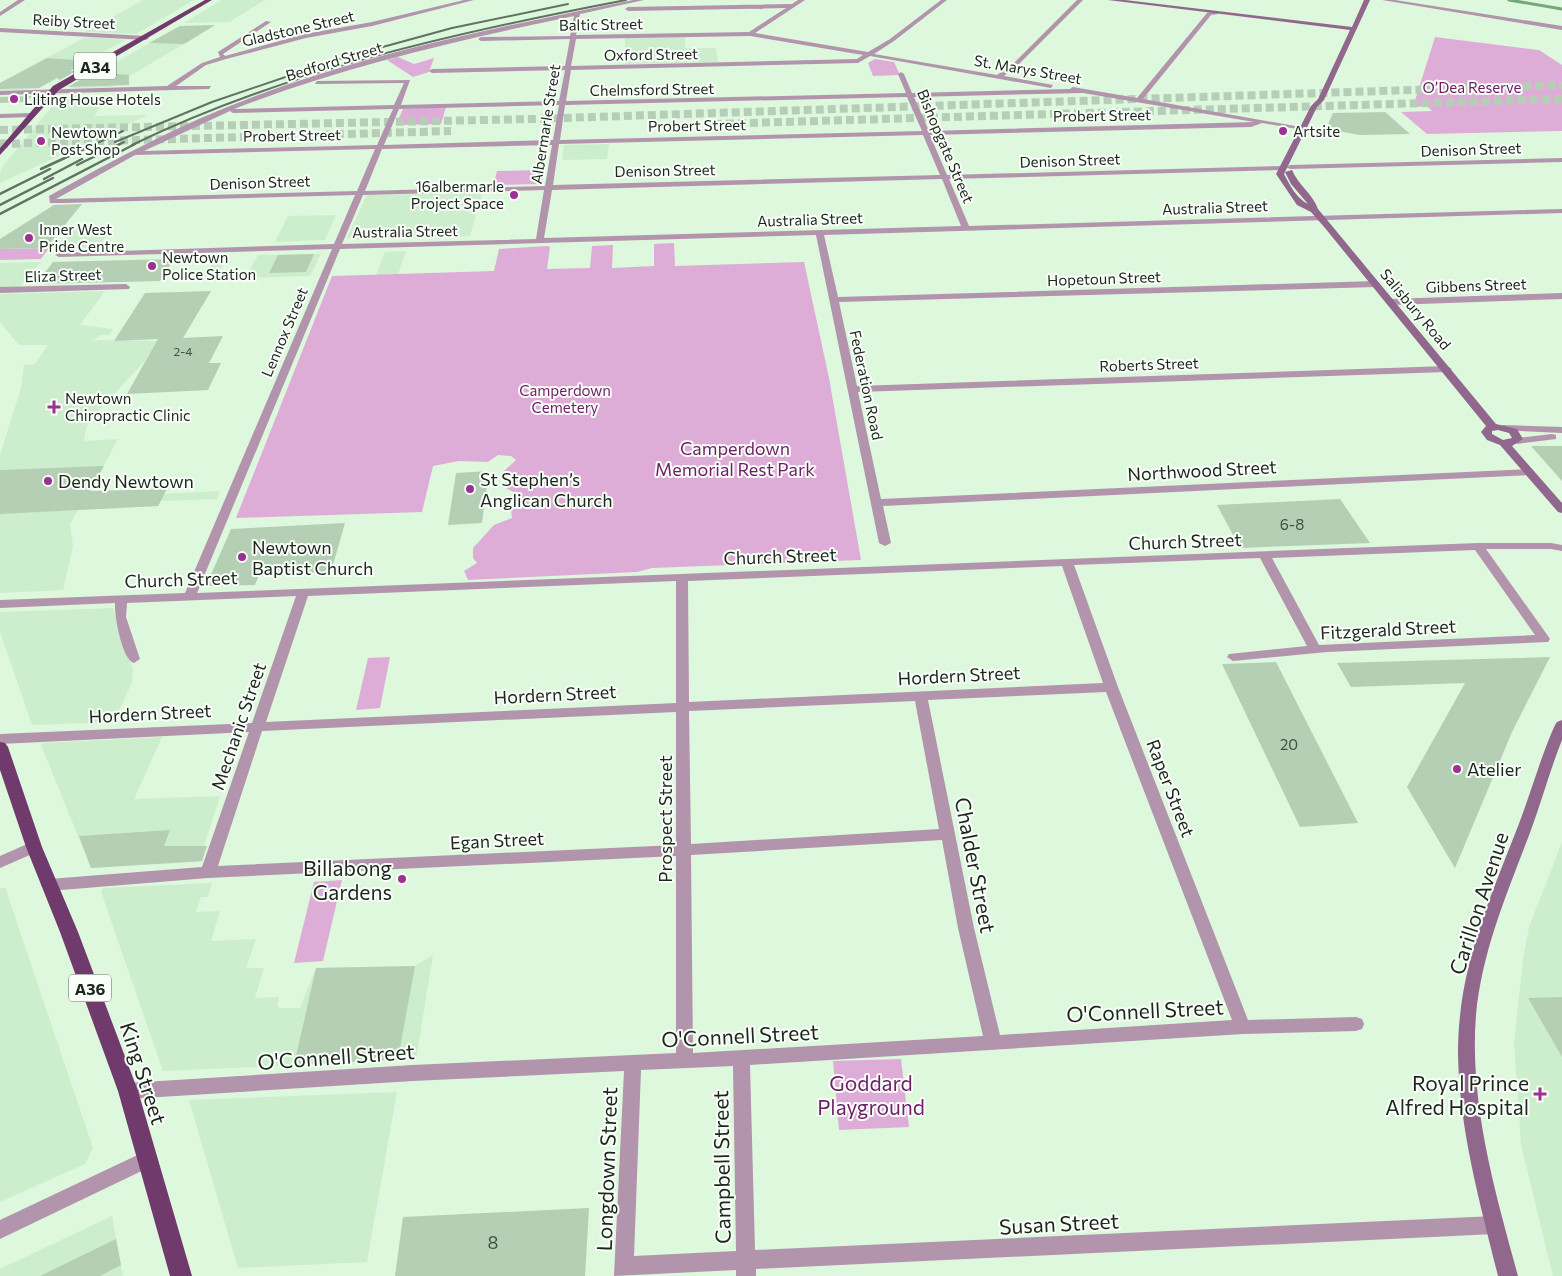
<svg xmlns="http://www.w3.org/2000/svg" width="1562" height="1276" viewBox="0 0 1562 1276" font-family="Commissioner,sans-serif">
<rect width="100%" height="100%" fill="#ddf8dd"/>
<g fill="#cdeecd">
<polygon points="143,0 194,0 136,34 85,32"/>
<polygon points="222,0 265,0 229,22 184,23"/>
<polygon points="216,25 111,87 70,88 180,26"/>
<polygon points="91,37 125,40 37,89 0,91 0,83 84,38"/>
<polygon points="685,37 685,48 716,48 718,62 625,64 625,38"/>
<polygon points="110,95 94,116 148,115 0,183 0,173 3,166 60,97"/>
<polygon points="609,144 607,159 562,160 564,145"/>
<polygon points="482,193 470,236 353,240 347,238 367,195"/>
<polygon points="336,215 325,240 275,242 288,216"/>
<polygon points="113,227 98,247 55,249 74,228"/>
<polygon points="406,251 398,274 376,275 385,252"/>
<polygon points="321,254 310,276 245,278 258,255"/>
<polygon points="228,256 215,279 203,279 216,257"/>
<polygon points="41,262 19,287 0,287 0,263"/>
<polygon points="105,291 80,325 113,329 109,335 101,335 93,340 157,341 145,361 92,417 86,428 84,441 118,439 90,491 165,494 220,491 217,499 161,501 158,506 78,510 70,524 73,546 63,590 0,593 0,455 21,388 24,365 35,364 48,345 19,345 0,322 0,294"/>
<polygon points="113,608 133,669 132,682 114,722 32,725 0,632 0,612"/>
<polygon points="162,737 134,799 220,796 199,862 91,868 41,745 44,743"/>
<polygon points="1562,842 1562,1276 1553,1276 1521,1145 1514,1043 1523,959 1529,927"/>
<polygon points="212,883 208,897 201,897 196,912 220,911 211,941 256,939 246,968 264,968 255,998 279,997 277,1006 280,1008 300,1008 316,968 415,966 433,955 416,1060 163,1071 101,892 103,888"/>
<polygon points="5,887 93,1148 85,1164 0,1202 0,889"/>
<polygon points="397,1092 367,1262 238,1268 189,1100"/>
<polygon points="112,1216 123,1276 0,1276 0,1269"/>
</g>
<g fill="#deadd7">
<polygon points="1435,37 1539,50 1562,65 1562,131 1427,134 1401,112 1432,111 1427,106 1413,107"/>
<polygon points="398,57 414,64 434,58 429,72 413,77 387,60"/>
<polygon points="875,59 894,62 900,75 873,76 868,63"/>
<polygon points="446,107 441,124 396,125 403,109"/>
<polygon points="544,170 542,182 538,184 497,185 494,183 497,171"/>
<polygon points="674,243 675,266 804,262 829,378 861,560 652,568 637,572 468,580 464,571 477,563 473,558 473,548 494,525 512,518 510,501 513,492 506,488 503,472 516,460 511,456 498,455 488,462 459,461 433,466 422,512 236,518 332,276 494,271 499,249 547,246 550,247 547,269 590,268 592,246 613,245 612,268 654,266 654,244"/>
<polygon points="49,248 41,259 0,260 0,249"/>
<polygon points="390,657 380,708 356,710 368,658"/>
<polygon points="342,880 323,961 294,963 314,882"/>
<polygon points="901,1059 909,1127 839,1130 833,1061"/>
</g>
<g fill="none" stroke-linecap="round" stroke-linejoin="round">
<polyline stroke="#76a877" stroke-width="3" points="1509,0 1562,9"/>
</g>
<g fill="#b5cfb5">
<polygon points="215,25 184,44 149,43 180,26"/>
<polygon points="47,58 88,61 70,71 76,71 60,80 57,78 39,88 0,89 0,83"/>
<polygon points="93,72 129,75 129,85 68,87"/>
<polygon points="32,96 26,102 0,103 0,97"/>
<polygon points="1385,112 1410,134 1360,135 1326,129 1333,113"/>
<polygon points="82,204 46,248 0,249 0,239 54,205"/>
<polygon points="314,254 306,272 269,273 278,255"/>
<polygon points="174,259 160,281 36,284 53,262"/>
<polygon points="211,291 183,338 223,336 209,363 221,363 208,390 127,394 158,339 114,341 145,293"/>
<polygon points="1531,446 1562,446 1562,481"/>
<polygon points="104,466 90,491 167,489 158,506 0,514 0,470"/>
<polygon points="489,471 482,523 448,525 456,473"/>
<polygon points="1340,499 1370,543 1240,548 1217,505"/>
<polygon points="345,523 331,572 259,575 255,585 206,586 231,529"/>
<polygon points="1550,657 1512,732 1455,868 1407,787 1465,683 1351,687 1337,663"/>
<polygon points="1276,662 1358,823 1300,827 1222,664"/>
<polygon points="170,830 164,846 207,846 202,861 91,868 79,836"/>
<polygon points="415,966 398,1059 294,1065 316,968"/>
<polygon points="1562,997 1562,1057 1528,998"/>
<polygon points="589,1208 585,1276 395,1276 403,1217"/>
<polygon points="116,1239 121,1265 100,1276 40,1276"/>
</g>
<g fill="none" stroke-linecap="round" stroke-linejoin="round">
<g stroke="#b6ceb7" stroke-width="8" stroke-dasharray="8 4" stroke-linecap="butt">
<polyline points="714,124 1562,99"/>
<polyline points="0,130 533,119 1562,85"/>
<polyline points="0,144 451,131"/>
</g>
<polyline stroke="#b6ceb7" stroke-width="9" stroke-dasharray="9 5" stroke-linecap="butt" points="0,144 7,144"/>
<g fill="#b294ad" fill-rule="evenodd">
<polygon points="18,0 25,0 0,16 0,12"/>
<polygon points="464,0 474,0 372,26 306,38 226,59 206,65 176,86 211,86 209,89 0,95 0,91 167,86 202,63 220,57 218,52 266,21 271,22 223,54 225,56 305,34 372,22"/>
<path d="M633,0H644L580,14L576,35L749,32L786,8L628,11L625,9L628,7L792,4L798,0H805L755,33L868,52L890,39L941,0H947L894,41L874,54L997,75L1015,62L1077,0H1083L1019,64L1004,76L1053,85L1051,88L870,56L858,63L571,70L566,101L906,93L898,74L901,72L904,74L912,93L1070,89L1073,87L1137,98L1207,13L1216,11L1218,14L1211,15L1143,99L1306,128L1303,130L1262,123L1251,127L930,135L947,175L1282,166L1286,168L1282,170L949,179L969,226L1562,209V213L824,235L838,297L1376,281L1380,284L1376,287L839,302L857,386L1447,366L1452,369L1447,372L858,392L881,499L1530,469L1535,472L1530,475L883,506L891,543L885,546L879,543L816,235L340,249L197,593L1478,543H1551L1562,545V551L1551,549H1486L1548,636L1550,639L1548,642L1327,652L1233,661L1227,657L1229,654L1307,646L1260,558L1074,565L1118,687L1248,1020L1356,1017L1362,1019L1364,1024L1362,1029L1356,1031L1243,1034L750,1065L755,1250L1495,1216L1502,1218L1504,1225L1502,1232L1495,1234L756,1269V1276H736V1270L614,1276L624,1071L413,1081L128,1099L122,1097L119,1091L122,1085L128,1083L413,1065L676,1053V856L208,878L49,891L44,889L41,885L44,881L49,879L202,867L249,732L0,744V734L252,723L296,596L127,603L126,617L140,659L134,663C122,660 114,615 115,603L0,608V600L185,593L332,249L59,257L55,255L59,253L334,244L355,195L63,203H50L49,196C115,159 182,123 253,97C375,51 505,26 633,0ZM574,16L570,36L481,37L478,39L481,41L570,39L565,66L432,69L429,71L432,73L565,70L559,101L401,105L410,80L317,81L315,84L404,83L394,105L234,109C344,66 459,40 574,16ZM750,36L863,55L857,59L571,66L576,39ZM1083,93L1254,122L929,131L914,97ZM907,97L922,131L560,140L565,105ZM559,105L553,140L384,145L399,109ZM393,109L377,145L144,151L230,111L233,113ZM923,135L940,175L553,185L559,144ZM552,145L545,186L365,191L382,149ZM375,149L357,191L56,199L135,155ZM942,179L961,226L544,238L552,190ZM544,190L536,239L342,244L363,195ZM1475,550L1535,635L1319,645L1272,558ZM1062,566L1103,683L689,702L688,581ZM676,581V703L266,722L308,596ZM1106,692L1232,1020L1000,1035L974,928L928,700ZM915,701L939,829L691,844L689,711ZM676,712V845L218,866L262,731ZM942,840L958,928L983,1036L693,1053L691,855ZM733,1066L736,1251L634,1256L641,1070Z"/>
<polygon points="1382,0 1395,0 1562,26 1562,30"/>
<polygon points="0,28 146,36 149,38 146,40 0,32"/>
<polygon points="0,114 31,113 34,115 31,117 0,118"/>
<polygon points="1562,158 1562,162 1290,169 1286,167 1290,165"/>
<polygon points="126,284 130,287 129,289 0,293 0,287"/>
<polygon points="1562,293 1562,299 1391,305 1387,302 1391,299"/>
<polygon points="34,841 39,843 41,847 39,851 0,868 0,856"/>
<polygon points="146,1151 152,1154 155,1160 152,1166 0,1239 0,1220"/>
</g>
<g fill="#b294ad" fill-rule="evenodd">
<polygon points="1503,425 1562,427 1562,433 1499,430 1499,426"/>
<polygon points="1552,434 1556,435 1556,439 1517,444 1512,441 1517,438"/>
</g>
<g fill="#92678d" fill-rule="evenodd">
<path d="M1108,0H1125L1352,27L1364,0H1370L1324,100L1317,107L1284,174C1290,185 1296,198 1308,204L1291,184L1285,172L1292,170C1298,185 1313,194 1318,209L1496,424L1517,429L1523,439L1512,446L1562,503V513L1558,512L1500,445L1487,440L1481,432L1486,426L1325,228L1311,212L1297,205L1276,174L1311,106L1318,99L1350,30ZM1498,430L1509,433L1512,438L1503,440L1492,434V431Z"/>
<path d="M1562,720V740C1550,770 1542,800 1531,830C1508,891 1482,950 1476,1015C1469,1103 1495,1192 1518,1276H1498C1480,1203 1459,1129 1458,1053C1458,967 1490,899 1520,821C1532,789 1541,756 1555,725L1557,722Z"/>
</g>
<g fill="#713a6c" fill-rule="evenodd">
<polygon points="205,0 212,0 59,90 0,155 0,148 53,86"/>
<polygon points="0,742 5,743 8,747 42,847 78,932 138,1091 192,1276 170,1276 118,1091 60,932 26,847 0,770"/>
</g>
<g stroke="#617262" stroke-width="2">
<polyline points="306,68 452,28 568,4"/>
<polyline points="115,142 212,102 312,68"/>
<polyline points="93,145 123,131"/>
<polyline points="118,145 124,142"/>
<path d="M132,145C286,70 459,32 626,0"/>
</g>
<g stroke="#617262" stroke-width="2.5">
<polyline points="77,165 120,144"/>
<polyline points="41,169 95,144"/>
<polyline points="44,179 82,159"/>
<polyline points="0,194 50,169"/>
<polyline points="0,205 53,178"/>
<polyline points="0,214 135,144"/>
</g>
</g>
<g fill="#9b3193" stroke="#f9fef8" stroke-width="2">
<circle cx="14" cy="99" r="5"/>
<circle cx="1283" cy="131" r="5"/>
<circle cx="41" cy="141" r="5"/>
<circle cx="514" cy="195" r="5"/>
<circle cx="29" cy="238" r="5"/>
<circle cx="152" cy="266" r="5"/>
<path d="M51.5 399.5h5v5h5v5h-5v5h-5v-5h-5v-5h5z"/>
<circle cx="48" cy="481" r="5"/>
<circle cx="470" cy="489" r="5"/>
<circle cx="242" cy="557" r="5"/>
<circle cx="1457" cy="769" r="5"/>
<circle cx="402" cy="879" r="5"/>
<path d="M1537.5 1086.5h5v5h5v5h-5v5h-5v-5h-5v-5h5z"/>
</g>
<g text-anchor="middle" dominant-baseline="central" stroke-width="4" stroke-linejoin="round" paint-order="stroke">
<g font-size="12" fill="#425043">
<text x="183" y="351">2-4</text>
</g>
<g font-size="15" fill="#1c261d" stroke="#f9fef8">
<text transform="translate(74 21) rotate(3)">Reiby Street</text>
<text transform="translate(601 24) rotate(-1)">Baltic Street</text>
<text transform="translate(298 28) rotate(-13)">Gladstone Street</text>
<text transform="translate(651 54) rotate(-1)">Oxford Street</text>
<text transform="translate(334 61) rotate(-17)">Bedford Street</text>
<text transform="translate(1028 69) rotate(10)">St. Marys Street</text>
<text transform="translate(652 89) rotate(-1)">Chelmsford Street</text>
<text transform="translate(1102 115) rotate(-1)">Probert Street</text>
<text transform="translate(545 124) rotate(-81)">Albermarle Street</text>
<text transform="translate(697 125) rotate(-1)">Probert Street</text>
<text transform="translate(292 135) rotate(-1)">Probert Street</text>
<text transform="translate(946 146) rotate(67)">Bishopgate Street</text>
<text transform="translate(1471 149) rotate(-2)">Denison Street</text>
<text transform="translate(1070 160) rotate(-2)">Denison Street</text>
<text transform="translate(665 170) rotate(-1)">Denison Street</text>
<text transform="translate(260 182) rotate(-2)">Denison Street</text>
<text transform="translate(1215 207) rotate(-2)">Australia Street</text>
<text transform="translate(810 219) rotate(-2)">Australia Street</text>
<text transform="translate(405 231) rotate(-1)">Australia Street</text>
<text transform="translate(63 275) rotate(-2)">Eliza Street</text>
<text transform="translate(1104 278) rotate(-2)">Hopetoun Street</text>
<text transform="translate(1476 285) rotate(-2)">Gibbens Street</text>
<text transform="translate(1416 309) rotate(50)">Salisbury Road</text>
<text transform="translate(284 332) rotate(-67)">Lennox Street</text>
<text transform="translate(1149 364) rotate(-2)">Roberts Street</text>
<text transform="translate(867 385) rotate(78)">Federation Road</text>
</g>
<g font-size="15" fill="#6d1e67" stroke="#f9fef8">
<text x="1472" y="87">O’Dea Reserve</text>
<text x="565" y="390">Camperdown<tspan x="565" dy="17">Cemetery</tspan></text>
</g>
<g font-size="15" fill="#1c261d" stroke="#f9fef8" text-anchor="start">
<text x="24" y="99">Lilting House Hotels</text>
<text x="1293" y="131">Artsite</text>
<text x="51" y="132">Newtown<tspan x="51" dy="17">Post Shop</tspan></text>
<text x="504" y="186" text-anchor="end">16albermarle<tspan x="504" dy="17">Project Space</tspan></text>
<text x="39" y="229">Inner West<tspan x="39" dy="17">Pride Centre</tspan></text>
<text x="162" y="257">Newtown<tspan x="162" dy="17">Police Station</tspan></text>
<text x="65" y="398">Newtown<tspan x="65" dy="17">Chiropractic Clinic</tspan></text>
</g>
<g font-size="15" fill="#425043">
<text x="1292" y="524">6-8</text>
<text x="1289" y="744">20</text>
</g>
<g fill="#f9fef8" stroke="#5e675f" stroke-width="1">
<rect x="74" y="52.5" width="42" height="27" rx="4"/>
<rect x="69" y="974.5" width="42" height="27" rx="4"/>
</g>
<g font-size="16" font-weight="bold" fill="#1c261d">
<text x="95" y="66">A34</text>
<text x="90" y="988">A36</text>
</g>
<g font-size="18" fill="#6d1e67" stroke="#f9fef8">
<text x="735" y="448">Camperdown<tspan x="735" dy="21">Memorial Rest Park</tspan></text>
</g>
<g font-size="18" fill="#1c261d" stroke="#f9fef8">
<text transform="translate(1202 470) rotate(-3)">Northwood Street</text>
<text transform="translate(1185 541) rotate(-2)">Church Street</text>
<text transform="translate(780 556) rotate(-2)">Church Street</text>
<text transform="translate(181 579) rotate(-2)">Church Street</text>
<text transform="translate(1388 629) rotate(-3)">Fitzgerald Street</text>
<text transform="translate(959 675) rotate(-3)">Hordern Street</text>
<text transform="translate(555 694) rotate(-3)">Hordern Street</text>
<text transform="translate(150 713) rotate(-3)">Hordern Street</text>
<text transform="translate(238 726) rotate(-71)">Mechanic Street</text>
<text transform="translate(1171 788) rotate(69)">Raper Street</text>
<text transform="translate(665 819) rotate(-90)">Prospect Street</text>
<text transform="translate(497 840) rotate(-3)">Egan Street</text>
</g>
<g font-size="18" fill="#1c261d" stroke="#f9fef8" text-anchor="start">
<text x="480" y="479">St Stephen’s<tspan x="480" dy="21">Anglican Church</tspan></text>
<text x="58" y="481">Dendy Newtown</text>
<text x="252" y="547">Newtown<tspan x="252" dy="21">Baptist Church</tspan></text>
<text x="1467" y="769">Atelier</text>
</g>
<g font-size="18" fill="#425043">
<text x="493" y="1242">8</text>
</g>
<g font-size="21" fill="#1c261d" stroke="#f9fef8">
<text transform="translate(976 865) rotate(79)">Chalder Street</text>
<text transform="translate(1478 903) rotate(-72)">Carillon Avenue</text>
<text transform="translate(1145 1010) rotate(-3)">O'Connell Street</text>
<text transform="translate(740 1035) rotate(-3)">O'Connell Street</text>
<text transform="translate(336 1056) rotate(-4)">O'Connell Street</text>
<text transform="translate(144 1073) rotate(72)">King Street</text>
<text transform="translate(721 1167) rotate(-91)">Campbell Street</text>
<text transform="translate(606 1169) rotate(-88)">Longdown Street</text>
<text transform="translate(1059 1223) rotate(-3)">Susan Street</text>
</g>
<g font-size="21" fill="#1c261d" stroke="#f9fef8" text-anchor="end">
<text x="392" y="867">Billabong<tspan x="392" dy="24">Gardens</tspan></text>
<text x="1529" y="1082">Royal Prince<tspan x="1529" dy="24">Alfred Hospital</tspan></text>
</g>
<g font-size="21" fill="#6d1e67" stroke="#f9fef8">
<text x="871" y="1082">Goddard<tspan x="871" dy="24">Playground</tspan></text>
</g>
</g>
</svg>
